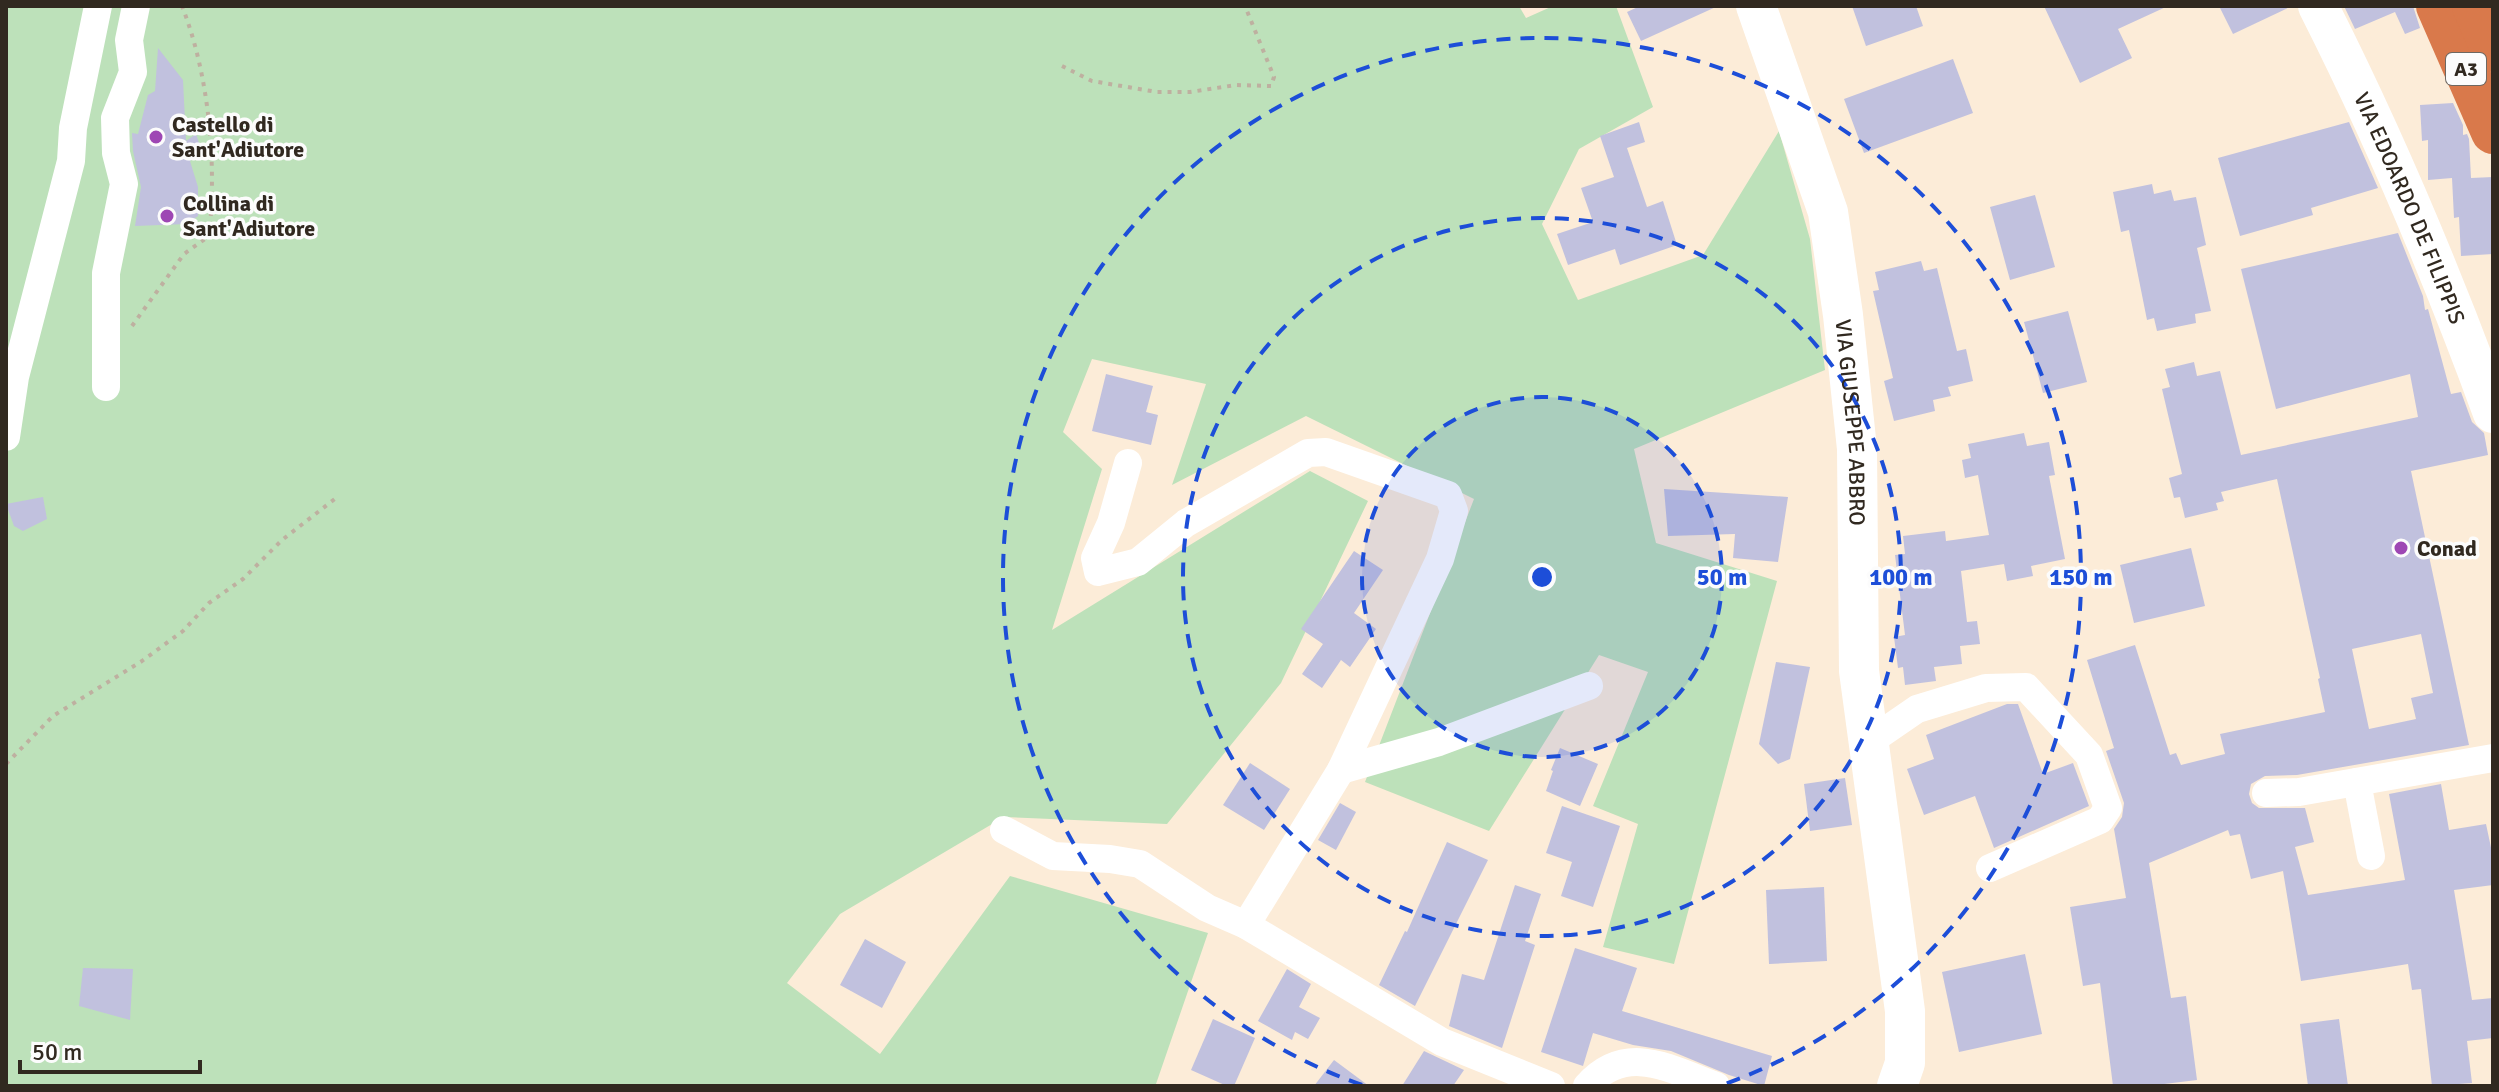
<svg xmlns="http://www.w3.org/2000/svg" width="2499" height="1092" viewBox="0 0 2499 1092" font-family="Signika,sans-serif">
<rect width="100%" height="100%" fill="#fcecd8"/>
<polygon fill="#bde1ba" points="6,6 1519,6 1526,18 1553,6 1616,6 1653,107 1579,149 1542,224 1578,300 1703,255 1779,131 1810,239 1825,370 1634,449 1656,543 1777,581 1674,964 1603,947 1638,824 1593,806 1648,672 1599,655 1489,831 1365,782 1474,499 1306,416 1172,485 1206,384 1092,359 1063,432 1102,469 1052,630 1310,471 1368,501 1281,683 1167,824 1004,817 840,914 787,983 880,1054 1010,876 1208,933 1156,1084 1152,1086 6,1086"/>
<g fill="#c1c1de" fill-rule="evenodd">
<polygon points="1640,6 1718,6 1641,41 1627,12"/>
<polygon points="1852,6 1916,6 1923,26 1866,46"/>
<polygon points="2044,6 2168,6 2118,29 2132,58 2080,83"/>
<polygon points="2219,6 2292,6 2233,34"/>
<polygon points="2344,6 2413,6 2420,28 2405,34 2395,12 2355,29"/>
<polygon points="158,48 183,80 186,141 196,134 202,152 190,161 198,187 198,216 187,224 135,226 141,187 133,151 132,133 138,134 148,95 155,91"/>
<polygon points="1953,59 1973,113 1864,153 1844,99"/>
<polygon points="2453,103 2463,125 2463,135 2467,134 2469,139 2471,178 2493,177 2493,254 2461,256 2459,217 2454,218 2452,178 2428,180 2428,140 2422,141 2420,105"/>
<polygon points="1639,122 1645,142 1627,148 1647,207 1663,201 1677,245 1620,265 1615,249 1568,265 1557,234 1593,222 1581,188 1614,177 1600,136"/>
<polygon points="2349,122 2378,188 2311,208 2313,215 2240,236 2218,158"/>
<polygon points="2152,184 2154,194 2171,190 2174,201 2196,197 2206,245 2197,248 2211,311 2195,314 2196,323 2157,331 2154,318 2147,320 2129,230 2121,232 2113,192"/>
<polygon points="2035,195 2055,267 2010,280 1990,207"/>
<path d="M2398,233L2423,296L2425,310L2428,309L2451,394L2461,392L2472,422L2484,433L2488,455L2411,471L2469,745L2297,775L2265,776L2251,784L2249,794L2252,803L2259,808H2305L2314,842L2295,847L2308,895L2405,880L2389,794L2441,784L2449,830L2486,824L2493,857V885L2454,890L2472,1000L2493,998V1038L2467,1041L2472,1083L2432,1086L2421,989L2412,990L2408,964L2301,981L2283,871L2251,879L2240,834L2230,836L2228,830L2149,863L2171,998L2186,996L2197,1080L2148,1086H2113L2100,983L2083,986L2070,907L2126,898L2114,829L2122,817L2124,803L2106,751L2114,748L2087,660L2135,645L2170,755L2176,753L2181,765L2225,754L2220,734L2325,712L2318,679L2320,678L2277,479L2221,492L2224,501L2216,503L2218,510L2185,518L2180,497L2174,498L2169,478L2182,474L2162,389L2170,387L2165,369L2194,362L2197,376L2220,371L2241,455L2418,417L2410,374L2276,409L2241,269ZM2421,634L2433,693L2411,698L2416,719L2369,729L2352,649Z"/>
<polygon points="1921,261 1924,271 1937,268 1957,351 1966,349 1973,381 1948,387 1951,396 1933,400 1935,411 1894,421 1884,381 1893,378 1873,291 1879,290 1875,272"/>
<polygon points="2068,311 2087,382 2043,393 2024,322"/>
<polygon points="1106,374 1153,386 1146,412 1158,415 1151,445 1092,431"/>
<polygon points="2024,433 2027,446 2049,442 2055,475 2049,476 2065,559 2031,566 2033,576 2007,581 2004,564 1961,571 1967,622 1977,621 1980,644 1960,646 1962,664 1934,667 1936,681 1905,685 1903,667 1898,668 1894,637 1905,635 1895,555 1905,554 1903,536 1945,531 1946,541 1989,535 1978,475 1965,478 1962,460 1971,458 1968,444"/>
<polygon points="1664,489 1788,497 1778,562 1733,558 1735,534 1668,536"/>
<polygon points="43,497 47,519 23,531 14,526 6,504"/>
<polygon points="2191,548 2205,606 2134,623 2120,565"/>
<polygon points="1354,551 1383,570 1354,613 1376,629 1350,667 1341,660 1322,688 1302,674 1323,644 1301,629"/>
<polygon points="1776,662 1810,667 1790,759 1778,764 1759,744"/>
<polygon points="2007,704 2018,704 2043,774 2073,763 2089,806 1994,848 1975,796 1924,815 1907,769 1934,759 1926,735"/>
<polygon points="1560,748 1598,764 1580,806 1546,791 1553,771 1551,770"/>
<polygon points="1250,763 1290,789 1264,830 1223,805"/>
<polygon points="1845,778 1852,825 1810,831 1804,784"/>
<polygon points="1340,803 1356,812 1336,850 1318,840"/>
<polygon points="1562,806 1620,826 1593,907 1561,896 1572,862 1546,853"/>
<polygon points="1447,842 1488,860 1415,1006 1379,985 1405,931 1407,932"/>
<polygon points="1515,885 1541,894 1525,941 1535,945 1502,1048 1449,1026 1462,974 1484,980"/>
<polygon points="1824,887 1827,961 1769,964 1766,890"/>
<polygon points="865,939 906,962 882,1008 840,985"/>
<polygon points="1575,948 1637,968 1622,1011 1772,1056 1764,1086 1729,1075 1671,1051 1633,1045 1593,1033 1583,1066 1541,1052"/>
<polygon points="2025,954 2042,1034 1959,1052 1942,972"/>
<polygon points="83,968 133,969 130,1020 79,1006"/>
<polygon points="1287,969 1311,984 1299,1007 1320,1018 1308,1039 1295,1032 1292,1040 1258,1021"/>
<polygon points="1213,1019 1255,1038 1234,1086 1227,1086 1191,1070"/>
<polygon points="2339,1019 2348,1086 2308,1086 2300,1024"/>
<polygon points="1424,1051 1464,1070 1453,1086 1402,1086"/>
<polygon points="1334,1060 1369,1086 1314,1086"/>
</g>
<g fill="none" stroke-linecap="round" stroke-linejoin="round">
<g stroke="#beb0a0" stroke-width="4" stroke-dasharray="4 6" stroke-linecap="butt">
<polyline points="1062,66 1092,81 1157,92 1190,92 1236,85 1271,86 1274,77 1245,6"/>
<path d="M132,326L184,254L209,236C217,162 209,75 182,6"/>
<polyline points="6,764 53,716 142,661 183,631 209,603 243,579 282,540 336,498"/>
</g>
<g stroke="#fff" stroke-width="28">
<polyline points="106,387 106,273 124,184 116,153 115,118 133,72 129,40 136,6"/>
<polyline points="6,437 15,377 71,161 73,128 98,6"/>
<polyline points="1128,463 1111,523 1095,558 1098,572 1138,562 1186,523 1308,453 1326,452 1448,495 1454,511 1440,559 1341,770 1246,925"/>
<polyline points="1869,742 1917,709 1986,688 2026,687 2089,755 2108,808 2100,820 1990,868"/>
<polyline points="1341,770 1439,742 1589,686"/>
<polyline points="2357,782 2371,856"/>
<polyline points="2266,793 2299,792 2493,758"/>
<polyline points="1004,830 1053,856 1110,859 1140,864 1207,908 1246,925 1442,1042 1551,1086"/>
<path d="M1587,1086C1626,1042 1670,1069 1716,1086"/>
</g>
<g stroke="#fff" stroke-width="40">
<path id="s1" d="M1756,6L1828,212L1843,315L1857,449L1859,671L1905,1011V1063L1897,1086"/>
<path id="s2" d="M2318,6C2385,138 2442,274 2493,413"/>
</g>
<g stroke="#d9794b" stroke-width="44">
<polyline points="2438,6 2493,132"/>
<polyline points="2474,6 2493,50"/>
</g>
</g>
<circle cx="1542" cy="577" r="180" fill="#1d4ed8" fill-opacity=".12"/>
<g fill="none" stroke="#1d4ed8" stroke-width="4" stroke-dasharray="14 10">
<circle cx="1542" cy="577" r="180"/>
<circle cx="1542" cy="577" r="359"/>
<path d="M1362 1085A539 539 0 1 1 1722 1085"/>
</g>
<g fill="#9e47b4" stroke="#fcfcfc" stroke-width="3">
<circle cx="156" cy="137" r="8"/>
<circle cx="167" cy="216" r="8"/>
<circle cx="2401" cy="548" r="8"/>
</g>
<g text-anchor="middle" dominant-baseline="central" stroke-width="7" stroke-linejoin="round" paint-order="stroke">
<rect fill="#fcfcfc" stroke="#6e6862" stroke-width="2" x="2446" y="53" width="40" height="32" rx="6"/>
<g font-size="20" font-weight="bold" fill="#312920">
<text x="2466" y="69">A3</text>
</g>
<g font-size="22" font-weight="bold" fill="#312920" stroke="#fcfcfc" text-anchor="start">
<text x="172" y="124">Castello di<tspan x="172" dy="25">Sant'Adiutore</tspan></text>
<text x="183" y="203">Collina di<tspan x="183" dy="25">Sant'Adiutore</tspan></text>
<text x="2417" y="548">Conad</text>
</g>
<g font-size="22" fill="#312920" stroke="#fcfcfc">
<text stroke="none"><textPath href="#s2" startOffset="222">VIA EDOARDO DE FILIPPIS</textPath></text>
<text stroke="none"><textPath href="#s1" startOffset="430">VIA GIUSEPPE ABBRO</textPath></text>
</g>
</g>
<circle cx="1542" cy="577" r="12" fill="#1d4ed8" stroke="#fcfcfc" stroke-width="4"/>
<g font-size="24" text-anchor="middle" font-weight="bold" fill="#1d4ed8" stroke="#fcfcfc" stroke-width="7" stroke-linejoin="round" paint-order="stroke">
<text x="1722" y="585">50 m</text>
<text x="1901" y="585">100 m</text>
<text x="2081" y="585">150 m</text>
</g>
<rect width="2499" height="1092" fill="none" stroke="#312920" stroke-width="16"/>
<path d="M20 1060v12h180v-12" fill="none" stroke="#312920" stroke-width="4"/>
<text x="32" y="1060" font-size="24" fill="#312920" stroke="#fcfcfc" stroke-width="6" paint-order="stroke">50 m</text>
</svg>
